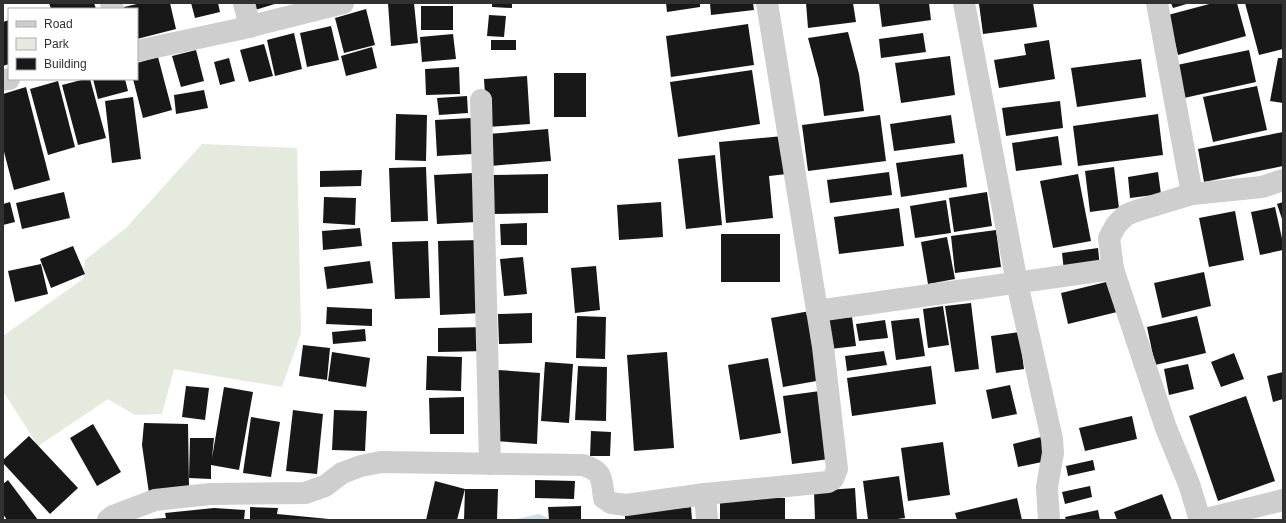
<svg xmlns="http://www.w3.org/2000/svg" width="1286" height="523" viewBox="0 0 1286 523" font-family="Arial,sans-serif">
<rect width="100%" height="100%" fill="#fff"/>
<polygon fill="#e4eadd" points="202,144 297,148 301,333 282,387 174,369 162,414 135,415 108,399 38,446 3,391 3,336 83,279 85,260 126,228"/>
<polygon fill="#cedfec" points="539,514 552,520 512,520"/>
<g fill="#181818">
<polygon points="49,3 94,3 96,9 51,9"/>
<polygon points="141,3 170,3 176,29 137,39 137,9 124,9 124,7"/>
<polygon points="191,3 218,3 220,12 195,18"/>
<polygon points="253,3 278,3 255,10"/>
<polygon points="388,3 414,3 418,43 391,46"/>
<polygon points="492,3 512,3 512,8 492,7"/>
<polygon points="666,3 700,3 700,7 667,12"/>
<polygon points="710,3 753,3 754,10 711,15"/>
<polygon points="806,3 853,3 856,22 808,28"/>
<polygon points="879,3 929,3 931,20 882,27"/>
<polygon points="991,3 1033,3 1037,27 983,34 979,4"/>
<polygon points="1171,3 1190,3 1173,8"/>
<polygon points="1213,3 1237,3 1246,36 1178,55 1168,15"/>
<polygon points="1245,3 1283,3 1283,49 1259,55"/>
<rect x="421" y="6" width="32" height="24"/>
<polygon points="366,9 375,45 344,53 335,18"/>
<polygon points="489,15 506,16 504,37 487,36"/>
<polygon points="9,20 9,64 3,66 3,22"/>
<polygon points="748,24 754,65 671,77 666,36"/>
<polygon points="331,26 339,60 307,67 300,33"/>
<polygon points="848,32 859,74 864,111 824,116 819,79 808,38"/>
<polygon points="294,33 302,69 275,76 267,40"/>
<polygon points="923,33 926,52 881,58 879,39"/>
<polygon points="453,34 456,59 422,62 420,37"/>
<rect x="491" y="40" width="25" height="10"/>
<polygon points="1049,40 1055,79 999,88 994,60 1026,55 1024,44"/>
<polygon points="264,44 273,76 249,82 240,50"/>
<polygon points="372,47 377,68 346,76 341,56"/>
<polygon points="196,50 204,81 181,87 172,56"/>
<polygon points="1249,50 1256,82 1184,98 1177,65"/>
<polygon points="950,56 955,95 901,103 895,63"/>
<polygon points="158,57 172,110 143,118 133,79 137,79 137,63"/>
<polygon points="229,58 235,81 220,85 214,62"/>
<polygon points="1278,58 1283,58 1283,103 1270,101"/>
<polygon points="1141,59 1146,97 1077,107 1071,68"/>
<polygon points="459,67 460,94 426,95 425,69"/>
<polygon points="752,70 760,124 678,137 670,82"/>
<rect x="554" y="73" width="32" height="44"/>
<polygon points="527,76 530,124 487,127 484,79"/>
<polygon points="85,79 90,79 106,138 78,145 62,85"/>
<polygon points="93,79 125,79 128,91 98,99"/>
<polygon points="58,81 75,147 48,155 30,89"/>
<polygon points="1257,86 1267,130 1213,142 1203,97"/>
<polygon points="26,87 50,180 14,190 3,148 3,94"/>
<polygon points="204,90 208,108 176,114 174,95"/>
<polygon points="467,96 468,113 439,115 437,98"/>
<polygon points="133,97 141,159 112,163 105,101"/>
<polygon points="1060,101 1063,128 1006,136 1002,108"/>
<polygon points="396,114 427,115 426,161 395,160"/>
<polygon points="1158,114 1163,155 1078,166 1073,126"/>
<polygon points="880,115 886,161 808,171 802,125"/>
<polygon points="951,115 955,143 894,151 890,124"/>
<polygon points="471,118 473,154 437,156 435,120"/>
<polygon points="548,129 551,161 490,166 488,134"/>
<polygon points="1283,132 1283,166 1204,182 1198,149"/>
<polygon points="783,136 787,174 769,176 773,218 726,223 719,142"/>
<polygon points="1058,136 1062,165 1016,171 1012,143"/>
<polygon points="963,154 967,187 901,197 896,163"/>
<polygon points="715,155 722,225 686,229 678,159"/>
<polygon points="426,167 428,221 391,222 389,168"/>
<polygon points="1114,167 1119,208 1090,212 1085,171"/>
<polygon points="362,170 361,186 320,187 320,171"/>
<polygon points="889,172 892,195 830,203 827,180"/>
<polygon points="1158,172 1161,194 1130,198 1128,177"/>
<polygon points="474,173 477,222 437,224 434,175"/>
<polygon points="548,174 548,213 491,214 492,175"/>
<polygon points="1078,174 1091,241 1053,248 1040,181"/>
<polygon points="64,192 70,218 22,229 16,203"/>
<polygon points="987,192 992,226 954,232 949,198"/>
<polygon points="324,197 356,198 355,225 323,223"/>
<polygon points="946,200 951,233 915,238 910,206"/>
<polygon points="10,202 15,222 3,225 3,204"/>
<polygon points="661,202 663,237 619,240 617,205"/>
<polygon points="1283,202 1283,222 1277,204"/>
<polygon points="1275,207 1283,243 1283,250 1260,255 1251,212"/>
<polygon points="899,208 904,246 839,254 834,217"/>
<polygon points="1235,211 1244,260 1209,267 1199,218"/>
<polygon points="527,223 527,245 501,245 500,224"/>
<polygon points="360,228 362,246 323,250 322,231"/>
<polygon points="996,230 1001,267 955,273 951,236"/>
<rect x="721" y="234" width="59" height="48"/>
<polygon points="947,237 955,279 928,284 921,242"/>
<polygon points="481,240 483,313 440,315 438,241"/>
<polygon points="428,241 430,298 395,299 392,242"/>
<polygon points="73,246 85,274 51,288 40,259"/>
<polygon points="1098,248 1100,267 1064,271 1062,253"/>
<polygon points="523,257 527,294 504,296 500,259"/>
<polygon points="370,261 373,283 327,289 324,267"/>
<polygon points="41,264 48,294 15,302 8,271"/>
<polygon points="596,266 600,310 575,313 571,268"/>
<polygon points="1204,272 1211,306 1162,318 1154,283"/>
<polygon points="1110,281 1117,312 1068,324 1061,293"/>
<polygon points="971,303 979,369 955,372 945,306"/>
<polygon points="943,306 949,345 928,348 923,309"/>
<polygon points="327,307 372,309 372,326 326,324"/>
<polygon points="810,311 822,380 783,387 771,318"/>
<polygon points="532,313 532,343 499,344 498,314"/>
<polygon points="577,316 606,317 605,359 576,358"/>
<polygon points="1197,316 1206,353 1155,365 1147,327"/>
<polygon points="852,317 856,346 830,349 826,320"/>
<polygon points="919,318 925,356 896,360 891,321"/>
<polygon points="885,320 888,338 859,341 856,324"/>
<polygon points="485,327 486,351 438,352 438,328"/>
<polygon points="365,329 366,341 333,344 332,332"/>
<polygon points="1019,332 1024,369 996,373 991,336"/>
<polygon points="303,345 330,348 327,380 299,376"/>
<polygon points="884,351 887,365 847,371 845,356"/>
<polygon points="332,352 370,358 366,387 328,381"/>
<polygon points="667,352 674,448 634,451 627,355"/>
<polygon points="1234,353 1244,379 1221,387 1211,362"/>
<polygon points="427,356 462,357 461,391 426,390"/>
<polygon points="768,358 781,433 740,440 728,365"/>
<polygon points="545,362 573,364 569,423 541,421"/>
<polygon points="1188,364 1194,389 1169,395 1164,369"/>
<polygon points="578,366 607,367 606,421 575,420"/>
<polygon points="931,366 936,404 852,416 847,378"/>
<polygon points="498,370 540,373 537,444 494,441"/>
<polygon points="1283,372 1283,399 1273,402 1267,376"/>
<polygon points="1010,385 1017,414 992,419 986,390"/>
<polygon points="186,386 209,388 205,420 182,417"/>
<polygon points="224,387 253,392 239,470 211,465 211,479 189,478 190,438 214,438 212,458"/>
<polygon points="820,391 829,459 792,464 783,396"/>
<polygon points="1246,396 1275,481 1218,501 1189,416"/>
<polygon points="464,397 464,434 430,434 429,398"/>
<polygon points="293,410 323,414 317,474 286,471"/>
<polygon points="334,410 367,411 365,451 332,450"/>
<polygon points="1132,416 1137,439 1085,451 1079,428"/>
<polygon points="251,417 280,422 271,477 243,473"/>
<polygon points="144,423 188,424 189,487 149,493 142,445"/>
<polygon points="93,424 121,472 97,486 70,438"/>
<polygon points="591,431 611,432 610,456 590,456"/>
<polygon points="29,436 78,488 50,514 3,463 3,460"/>
<polygon points="1041,437 1047,461 1018,467 1013,444"/>
<polygon points="943,442 950,495 908,501 901,448"/>
<polygon points="1093,460 1095,470 1068,476 1066,466"/>
<polygon points="899,476 905,518 890,520 868,520 863,481"/>
<polygon points="8,480 38,520 7,520 3,514 3,484"/>
<polygon points="535,480 575,481 574,499 535,498"/>
<polygon points="435,481 465,489 498,489 497,520 464,520 465,489 457,520 426,520"/>
<polygon points="1090,486 1092,497 1065,504 1062,492"/>
<polygon points="855,488 857,520 815,520 814,491"/>
<polygon points="1162,494 1172,520 1117,520 1114,512"/>
<rect x="720" y="498" width="65" height="22"/>
<polygon points="1017,498 1022,520 957,520 955,513"/>
<polygon points="581,506 581,520 549,520 548,507"/>
<polygon points="250,507 278,508 277,514 329,519 329,520 250,520"/>
<polygon points="691,507 692,520 625,520 625,514"/>
<polygon points="214,508 245,510 244,520 152,520 151,519 166,518 165,513"/>
<polygon points="1098,510 1100,520 1066,520 1065,517"/>
</g>
<g fill="none" stroke-linecap="round" stroke-linejoin="round">
<g stroke="#cecece" stroke-width="22">
<polyline points="111,3 113,9"/>
<polyline points="244,3 250,27"/>
<polyline points="964,3 1017,283 1052,439 1053,453 1047,487 1049,520"/>
<polyline points="1157,3 1192,194"/>
<polyline points="137,51 240,29 343,3"/>
<polyline points="3,80 9,79"/>
<polyline points="481,100 490,464"/>
<polyline points="817,311 1113,269"/>
<polyline points="705,494 707,520"/>
<path d="M108,520L113,516L155,500L210,494L305,493L325,486L342,473L361,466L381,462L583,465C604,472 601,478 604,498L611,503L626,505L705,494L828,482L833,479L837,469L823,347L767,3"/>
<polyline points="1200,520 1189,484 1166,428 1113,269 1109,238 1116,225 1126,215 1136,211 1192,194 1262,187 1283,180"/>
<polyline points="1202,520 1283,500"/>
</g>
</g>
<rect width="1286" height="523" fill="none" stroke="#313131" stroke-width="8"/>
<rect x="8" y="8" width="130" height="72" fill="#ffffff" stroke="#adadad"/>
<rect x="16" y="21" width="20" height="6" fill="#cecece" stroke="#adadad"/>
<text x="44" y="28" font-size="12" fill="#313131">Road</text>
<rect x="16" y="38" width="20" height="12" fill="#e4eadd" stroke="#adadad"/>
<text x="44" y="48" font-size="12" fill="#313131">Park</text>
<rect x="16" y="58" width="20" height="12" fill="#181818" stroke="#adadad"/>
<text x="44" y="68" font-size="12" fill="#313131">Building</text>
</svg>
